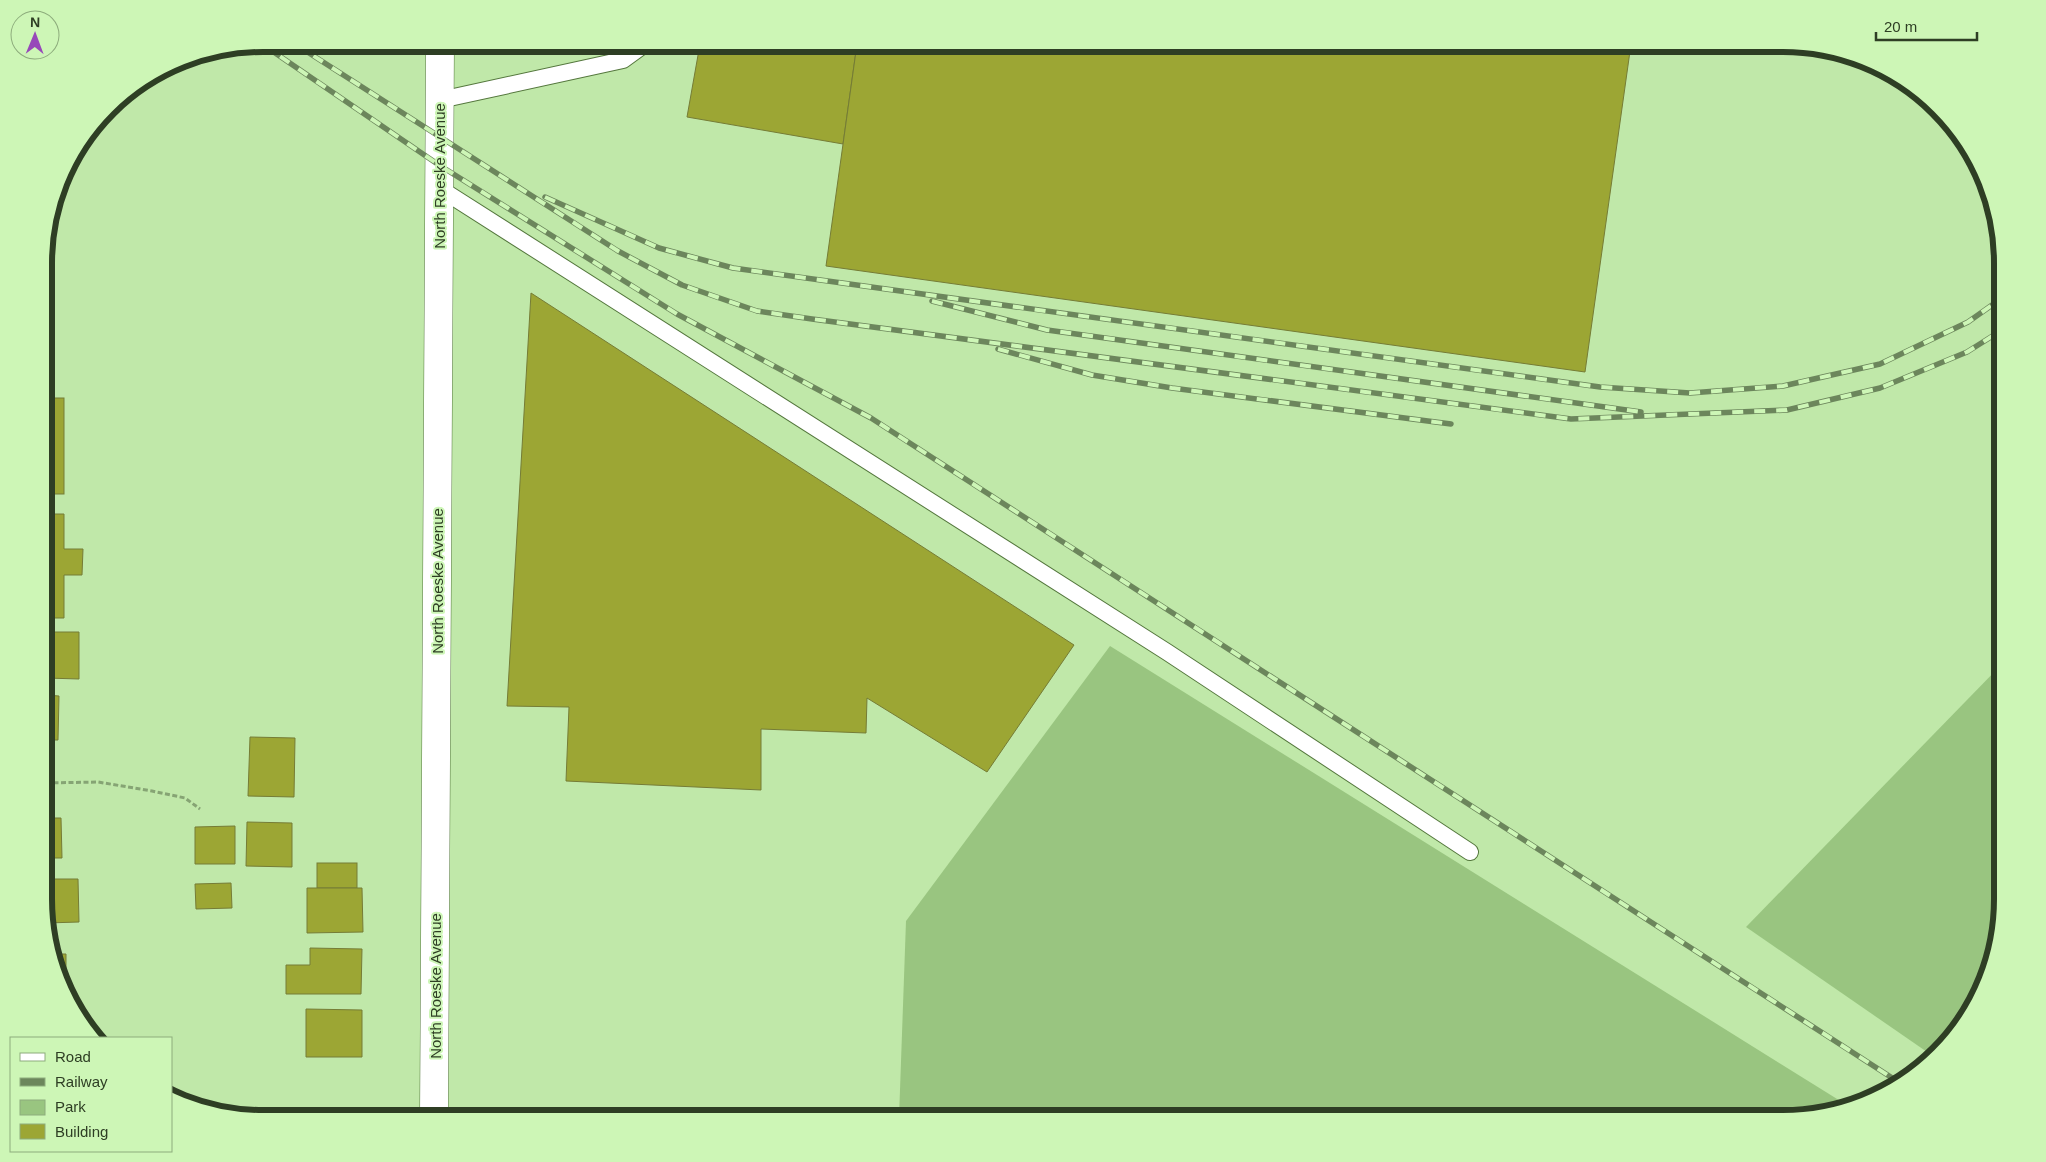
<svg xmlns="http://www.w3.org/2000/svg" width="2046" height="1162" viewBox="0 0 2046 1162" font-family="Arial,sans-serif">
<rect width="100%" height="100%" fill="#c0e8a9"/>
<g fill="#99c580">
<polygon points="1110,646 1850,1107 1796,1118 899,1118 906,921"/>
<polygon points="2002,664 2002,912 1973,1008 1930,1054 1746,927"/>
</g>
<g fill="#9ca634" stroke="#757c36">
<polygon points="700,44 857,44 843,144 687,117"/>
<polygon points="857,44 1631,44 1585,372 826,266"/>
<polygon points="531,293 1074,645 987,772 867,698 866,733 761,729 761,790 566,781 569,707 507,706"/>
<rect x="46" y="398" width="18" height="96"/>
<polygon points="46,514 64,514 64,549 83,549 82,575 64,575 64,618 46,618"/>
<polygon points="46,632 79,632 79,679 46,678"/>
<polygon points="46,695 59,696 58,740 46,740"/>
<polygon points="250,737 295,738 294,797 248,796"/>
<polygon points="46,818 61,818 62,858 46,858"/>
<polygon points="247,822 292,823 292,867 246,866"/>
<polygon points="235,826 235,864 195,864 195,827"/>
<rect x="317" y="863" width="40" height="25"/>
<polygon points="46,879 78,879 79,922 46,923"/>
<polygon points="231,883 232,908 196,909 195,884"/>
<polygon points="307,888 362,888 363,932 307,933"/>
<polygon points="310,948 362,949 361,994 286,994 286,965 310,965"/>
<polygon points="56,954 66,954 66,981"/>
<polygon points="306,1009 362,1010 362,1057 306,1057"/>
</g>
<g fill="none" stroke-linecap="round" stroke-linejoin="round">
<g stroke="#54773d" stroke-width="18">
<g id="lane">
<polyline points="440,100 623,60 645,44"/>
<polyline points="439,188 1167,652 1470,852"/>
</g>
</g>
<g stroke="#54773d" stroke-width="29">
<polyline id="secondary" points="434,1118 440,44"/>
</g>
<polyline stroke="#86a474" stroke-width="3" stroke-dasharray="5 2.5" stroke-linecap="butt" points="46,783 98,782 152,791 185,798 200,809"/>
<use href="#lane" stroke="#fff" stroke-width="16"/>
<use href="#secondary" stroke="#fff" stroke-width="28"/>
<g stroke="#6c865c" stroke-width="5.5">
<g id="rail">
<polyline points="262,44 439,165 677,314 871,418 1900,1083"/>
<polyline points="295,44 618,251 682,285 757,311 812,319 1571,419 1787,410 1880,388 1967,352 2002,330"/>
<polyline points="545,197 659,248 733,268 1600,387 1690,393 1783,386 1880,364 1968,322 2002,298"/>
<polyline points="932,301 1047,330 1641,412"/>
<polyline points="998,349 1092,375 1172,388 1451,424"/>
</g>
</g>
<use href="#rail" stroke="#cdf6b6" stroke-width="4" stroke-dasharray="11" stroke-linecap="butt"/>
</g>
<g text-anchor="middle" dominant-baseline="central" stroke-width="4" stroke-linejoin="round" paint-order="stroke">
<g font-size="15" fill="#2e3e24" stroke="#cdf6b6">
<text transform="translate(439 176) rotate(-90)">North Roeske Avenue</text>
<text transform="translate(437 581) rotate(-90)">North Roeske Avenue</text>
<text transform="translate(435 986) rotate(-90)">North Roeske Avenue</text>
</g>
</g>
<path d="M0 0H2046V1162H0ZM263 52H1783A211 211 0 0 1 1994 263V899A211 211 0 0 1 1783 1110H263A211 211 0 0 1 52 899V263A211 211 0 0 1 263 52Z" fill="#cdf6b6" fill-rule="evenodd"/>
<path fill="none" stroke="#2e3e24" stroke-width="6" d="M263 52H1783A211 211 0 0 1 1994 263V899A211 211 0 0 1 1783 1110H263A211 211 0 0 1 52 899V263A211 211 0 0 1 263 52Z"/>
<rect x="10" y="1037" width="162" height="115" fill="#cdf6b6" stroke="#8dac7c"/>
<rect x="20" y="1053" width="25" height="8" fill="#ffffff" stroke="#8dac7c"/>
<text x="55" y="1062" font-size="15" fill="#2e3e24">Road</text>
<rect x="20" y="1078" width="25" height="8" fill="#6c865c" stroke="#8dac7c"/>
<text x="55" y="1087" font-size="15" fill="#2e3e24">Railway</text>
<rect x="20" y="1100" width="25" height="15" fill="#99c580" stroke="#8dac7c"/>
<text x="55" y="1112" font-size="15" fill="#2e3e24">Park</text>
<rect x="20" y="1124" width="25" height="15" fill="#9ca634" stroke="#8dac7c"/>
<text x="55" y="1137" font-size="15" fill="#2e3e24">Building</text>
<g transform="translate(35 35) rotate(1)"><circle r="24" fill="#cdf6b6" stroke="#8dac7c"/>
<path d="M0-4L9 19L0 12L-9 19Z" fill="#9748b9"/>
<text y="-8" font-size="14" font-weight="bold" text-anchor="middle" fill="#2e3e24">N</text>
</g>
<path d="M1876 32v8h101v-8" fill="none" stroke="#2e3e24" stroke-width="2.5"/>
<text x="1884" y="32" font-size="15" fill="#2e3e24" stroke="#cdf6b6" stroke-width="4" paint-order="stroke">20 m</text>
</svg>
